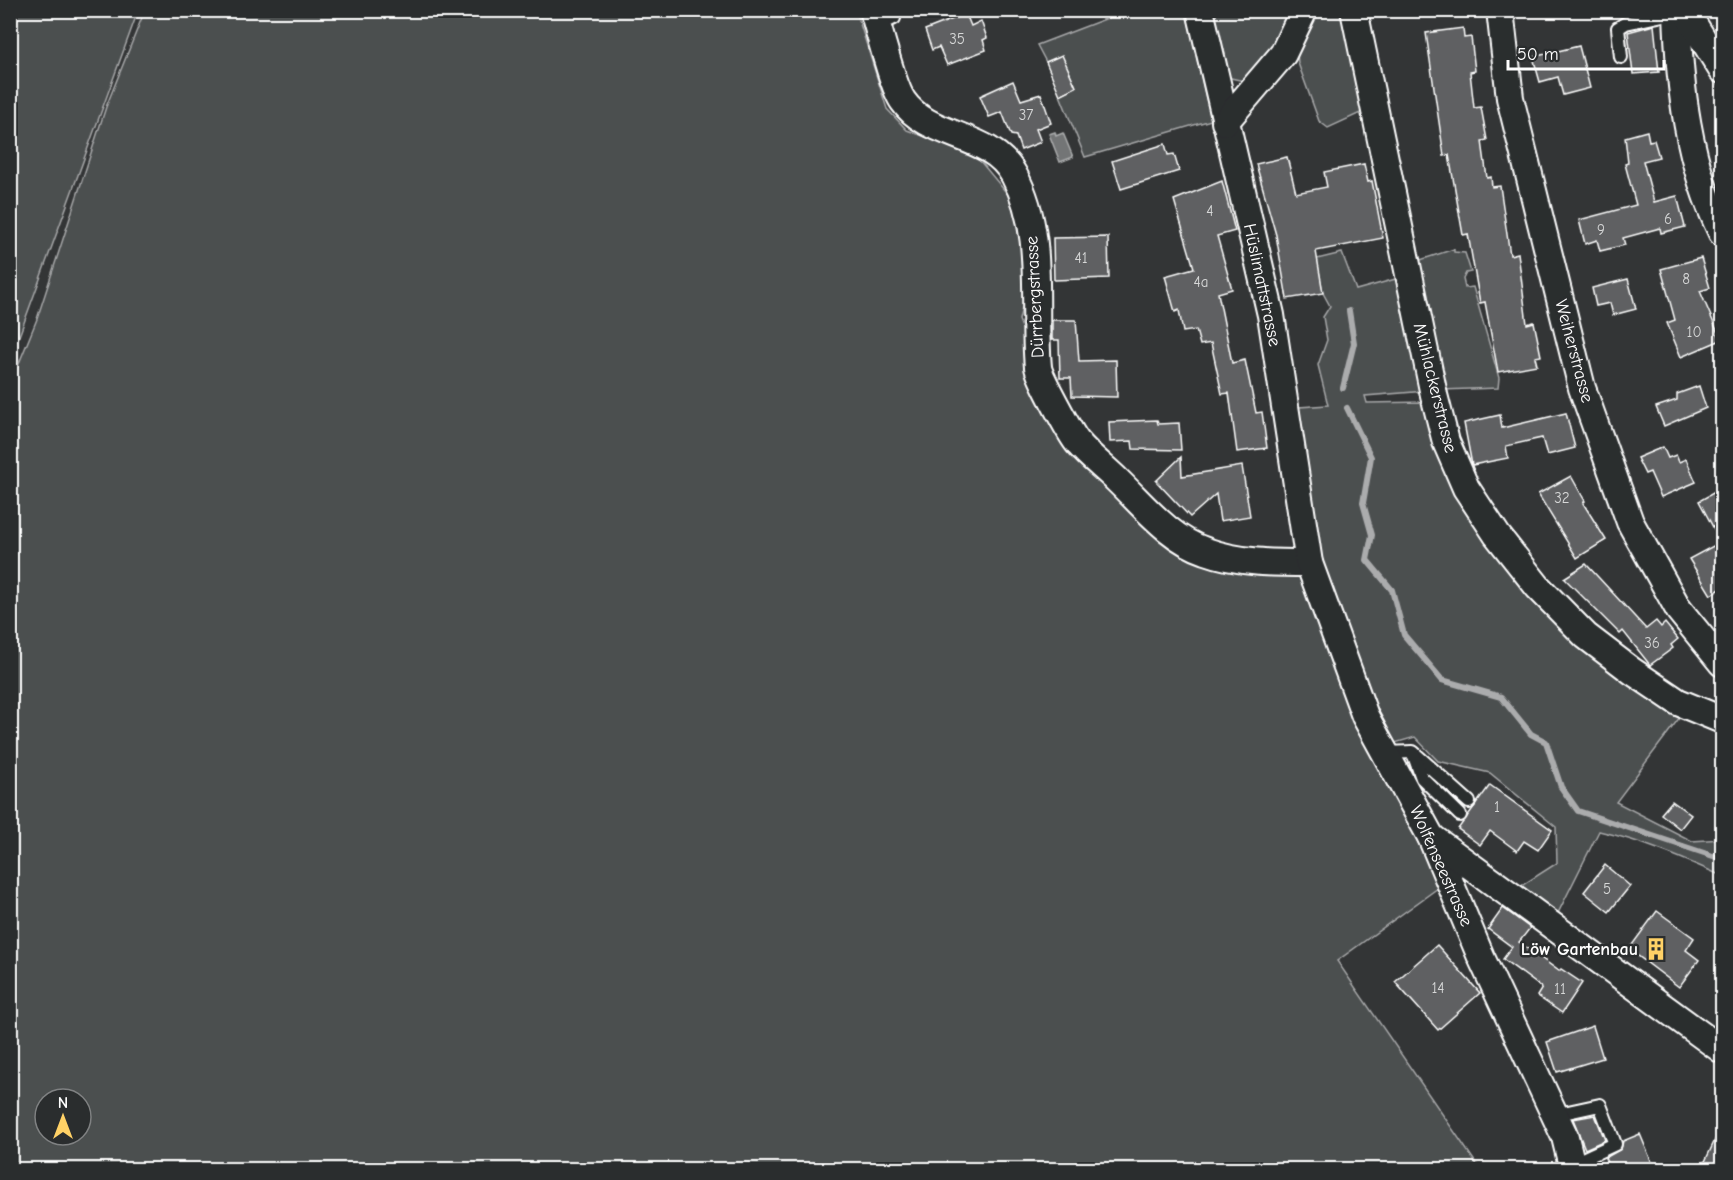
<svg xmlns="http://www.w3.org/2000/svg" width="1733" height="1180" viewBox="0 0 1733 1180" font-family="'Comic Neue',sans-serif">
<rect width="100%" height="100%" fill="#333536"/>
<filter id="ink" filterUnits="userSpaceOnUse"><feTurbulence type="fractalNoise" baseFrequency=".0167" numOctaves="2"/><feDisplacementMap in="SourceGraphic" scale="12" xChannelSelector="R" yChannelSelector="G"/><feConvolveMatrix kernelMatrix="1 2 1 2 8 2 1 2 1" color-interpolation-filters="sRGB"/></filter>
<g filter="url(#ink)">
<g fill="#4c4f50" stroke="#a6a7a8" stroke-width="1.5" fill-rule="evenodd">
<path d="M145,10L856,11L887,109L907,130L975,155L1010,197L1021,240L1024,299L1019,320L1038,370L1077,442L1173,534L1309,563L1449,880L1337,961L1480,1169L11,1170V383L37,319L106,107ZM45,1099H81V1135H45Z"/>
<polygon points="10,11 138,11 18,339 10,258"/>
<polygon points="1126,11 1186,11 1211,120 1085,157 1060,95 1076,87 1062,56 1046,62 1037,45"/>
<polygon points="1209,11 1293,11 1281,44 1244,81 1231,78 1223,70"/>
<polygon points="1313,11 1349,11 1369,109 1328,128 1319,121 1298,63 1296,43"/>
<polygon points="1454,249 1454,252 1465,253 1471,272 1466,273 1463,279 1465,288 1473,287 1499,378 1498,388 1441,390 1414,262"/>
<path d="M1342,253L1356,290L1403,277L1426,391L1365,396L1367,403L1426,402L1490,543L1680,717L1616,802L1692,841L1722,839V876C1682,858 1642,841 1599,831L1558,913L1521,886L1557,863L1556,827L1490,773L1438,761L1415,737L1395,743L1386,737L1320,578L1299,407L1328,405L1318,365L1327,340L1323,317L1330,306L1323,293L1317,259Z"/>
</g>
<polygon fill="#737576" stroke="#abacad" stroke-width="1.5" points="1055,132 1056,136 1063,133 1073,157 1060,162 1049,134"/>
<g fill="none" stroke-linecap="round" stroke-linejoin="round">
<g stroke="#abacad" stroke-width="6">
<polyline points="1343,388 1354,343 1349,311"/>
<polyline points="1347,408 1371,457 1363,503 1372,535 1367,560 1392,590 1404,635 1442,680 1501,697 1531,734 1546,742 1561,787 1578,811 1722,859"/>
</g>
</g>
<g fill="#5f6162" stroke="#fff" stroke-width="1.5">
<polygon points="966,14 971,26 981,21 987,38 983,40 986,50 947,65 939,47 932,50 925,30"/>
<polygon points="1654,25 1659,72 1633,74 1628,32"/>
<polygon points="1463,28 1464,38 1471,37 1475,71 1470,72 1474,108 1481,107 1487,140 1482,141 1487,178 1491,177 1492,187 1500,186 1510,255 1518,253 1527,324 1534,322 1541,356 1535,357 1537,365 1498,372 1485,302 1480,303 1468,234 1463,235 1449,155 1444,156 1426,33"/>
<polygon points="1579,46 1590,88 1563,95 1558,77 1540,82 1533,57"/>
<polygon points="1062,55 1076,87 1060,95 1046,62"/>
<polygon points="1013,81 1021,100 1041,94 1051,123 1036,129 1041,142 1021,150 1016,136 1011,135 1002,112 989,117 980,96"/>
<polygon points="1647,131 1649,141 1654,140 1659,157 1643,161 1654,202 1677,196 1685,227 1661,233 1660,228 1623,238 1625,245 1600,251 1597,240 1585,244 1579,220 1636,205 1625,164 1628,163 1625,137"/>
<polygon points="1165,144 1168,155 1174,154 1179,171 1121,189 1112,161"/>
<polygon points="1287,157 1296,193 1327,187 1324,172 1364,164 1368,182 1372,181 1383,238 1316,251 1323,293 1287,299 1276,235 1256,164"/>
<polygon points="1222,181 1235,231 1217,236 1232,289 1218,293 1232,363 1245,360 1256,413 1262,412 1267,448 1237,452 1229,393 1222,394 1211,343 1200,345 1196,330 1183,332 1179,310 1175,312 1165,276 1194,268 1174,200"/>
<polygon points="1108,237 1109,278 1054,280 1053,238"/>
<polygon points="1701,258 1710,288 1700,291 1721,340 1681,357 1667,323 1675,320 1661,269"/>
<polygon points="1628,279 1636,309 1613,315 1610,303 1596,306 1592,288"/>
<polygon points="1052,320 1076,320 1079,361 1116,360 1117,397 1072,396 1071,378 1060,378 1059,340 1052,340"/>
<polygon points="1699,386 1706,408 1664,426 1656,407 1677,400 1677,394"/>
<polygon points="1566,413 1575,448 1547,455 1542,438 1506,446 1508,458 1472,465 1464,423 1500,415 1502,428"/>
<polygon points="1157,420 1158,424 1179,423 1181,450 1133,449 1132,441 1110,442 1109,422"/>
<polygon points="1663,447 1668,458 1676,455 1679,462 1686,459 1696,482 1661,497 1650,472 1645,474 1637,458"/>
<polygon points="1181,457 1182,476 1242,466 1250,516 1220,521 1216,494 1190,517 1156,481"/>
<polygon points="1571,476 1585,501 1583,503 1606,540 1577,558 1538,494"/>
<polygon points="1722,488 1722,588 1711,595 1689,559 1721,542 1699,501"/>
<polygon points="1586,564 1646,629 1656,621 1661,627 1665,623 1678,639 1671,645 1673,648 1650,665 1623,631 1620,634 1564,578"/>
<polygon points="1490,785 1552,830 1538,850 1524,841 1517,851 1490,831 1480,845 1458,829"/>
<polygon points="1672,801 1691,815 1680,829 1661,814"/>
<polygon points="1605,865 1630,886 1609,912 1584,892"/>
<polygon points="1503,908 1530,928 1519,942 1559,971 1561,969 1582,983 1562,1013 1537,996 1542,988 1503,959 1512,947 1488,929"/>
<polygon points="1657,911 1694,938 1686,950 1699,960 1679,987 1629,949"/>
<polygon points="1437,945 1480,993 1438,1030 1395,982"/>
<polygon points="1593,1026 1603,1058 1557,1072 1547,1042"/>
<polygon points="1595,1115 1605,1140 1585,1149 1573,1119"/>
<polygon points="1722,1125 1722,1170 1701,1170"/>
<polygon points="1640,1134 1655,1170 1610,1170 1605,1158 1621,1149 1623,1141"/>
</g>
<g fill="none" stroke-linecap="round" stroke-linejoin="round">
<g stroke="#fff" stroke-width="16">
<g id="lane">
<polyline points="878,26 894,18 894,10"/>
<polyline points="1621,57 1618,28 1626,23 1677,12"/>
<polyline points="1386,753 1413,752 1469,802"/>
<polyline points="1413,753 1422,778 1460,815"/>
<polyline points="1554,1115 1600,1105 1615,1144 1572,1164"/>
</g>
</g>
<g stroke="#fff" stroke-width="30">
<g id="street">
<path d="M873,10C879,30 893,87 903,101C929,139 991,132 1014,175C1046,234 1032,303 1038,367C1039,376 1071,435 1078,443C1090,457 1105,468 1118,481C1144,506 1170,539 1206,551C1239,563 1274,563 1309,563"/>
<polyline points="1200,10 1271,315 1309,563 1365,716 1431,837 1481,957 1565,1137 1573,1170"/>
<polyline points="1354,10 1434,395 1446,442 1466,488 1497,535 1538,587 1586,636 1632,671 1678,702 1722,720"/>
<polyline points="1500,10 1510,98 1582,388 1630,522 1679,610 1722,663"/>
<path d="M1677,10C1679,86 1688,164 1722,233"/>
<polyline points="1685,10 1722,70"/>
<polyline points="1225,122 1283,54 1304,10"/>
<polyline points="1431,837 1722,1050"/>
</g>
</g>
<use href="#lane" stroke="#2a2d2e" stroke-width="12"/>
<use href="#street" stroke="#2a2d2e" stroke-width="26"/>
</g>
</g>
<defs>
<g id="building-bare" transform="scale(1.8)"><path d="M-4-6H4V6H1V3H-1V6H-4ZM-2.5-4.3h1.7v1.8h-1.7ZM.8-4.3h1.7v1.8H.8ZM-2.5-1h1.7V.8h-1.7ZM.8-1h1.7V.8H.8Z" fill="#ffd166" stroke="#2a2d2e" stroke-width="2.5" paint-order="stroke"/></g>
</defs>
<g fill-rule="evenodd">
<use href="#building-bare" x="1656" y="949"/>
</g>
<g text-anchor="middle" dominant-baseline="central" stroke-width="5" stroke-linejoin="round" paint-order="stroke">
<g font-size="15" fill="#d7d8d8">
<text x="957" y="39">35</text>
<text x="1026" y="115">37</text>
<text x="1210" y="211">4</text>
<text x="1668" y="219">6</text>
<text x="1601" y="230">9</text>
<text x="1081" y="258">41</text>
<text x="1686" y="279">8</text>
<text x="1201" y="282">4a</text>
<text x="1694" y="332">10</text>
<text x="1562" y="498">32</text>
<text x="1652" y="643">36</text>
<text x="1497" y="807">1</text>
<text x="1607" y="889">5</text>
<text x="1438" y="988">14</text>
<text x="1560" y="989">11</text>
</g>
<g font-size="18" fill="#fff" stroke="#2a2d2e">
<text transform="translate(1262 285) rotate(78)">Hüslimattstrasse</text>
<text transform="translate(1035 297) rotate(-93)">Dürrbergstrasse</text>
<text transform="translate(1574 351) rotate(75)">Weiherstrasse</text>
<text transform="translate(1435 388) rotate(76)">Mühlackerstrasse</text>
<text transform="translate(1441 866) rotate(66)">Wolfenseestrasse</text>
</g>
<g font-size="18" font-weight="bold" fill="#fff" stroke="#2a2d2e" text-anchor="end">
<text x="1638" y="949">Löw Gartenbau</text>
</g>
</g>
<rect width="1733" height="1180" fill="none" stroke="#2a2d2e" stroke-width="36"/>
<rect x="18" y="18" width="1697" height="1144" fill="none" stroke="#fff" stroke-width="2" filter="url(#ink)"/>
<g transform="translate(63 1117)"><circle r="28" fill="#2a2d2e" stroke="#7f8182" stroke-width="1.5"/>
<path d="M0-4.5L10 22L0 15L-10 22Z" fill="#ffd166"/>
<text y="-9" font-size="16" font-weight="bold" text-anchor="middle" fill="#ffffff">N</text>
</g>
<path d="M1508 60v9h156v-9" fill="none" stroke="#ffffff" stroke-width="3"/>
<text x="1517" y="60" font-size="18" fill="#ffffff" stroke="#2a2d2e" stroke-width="4.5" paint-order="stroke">50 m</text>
</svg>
